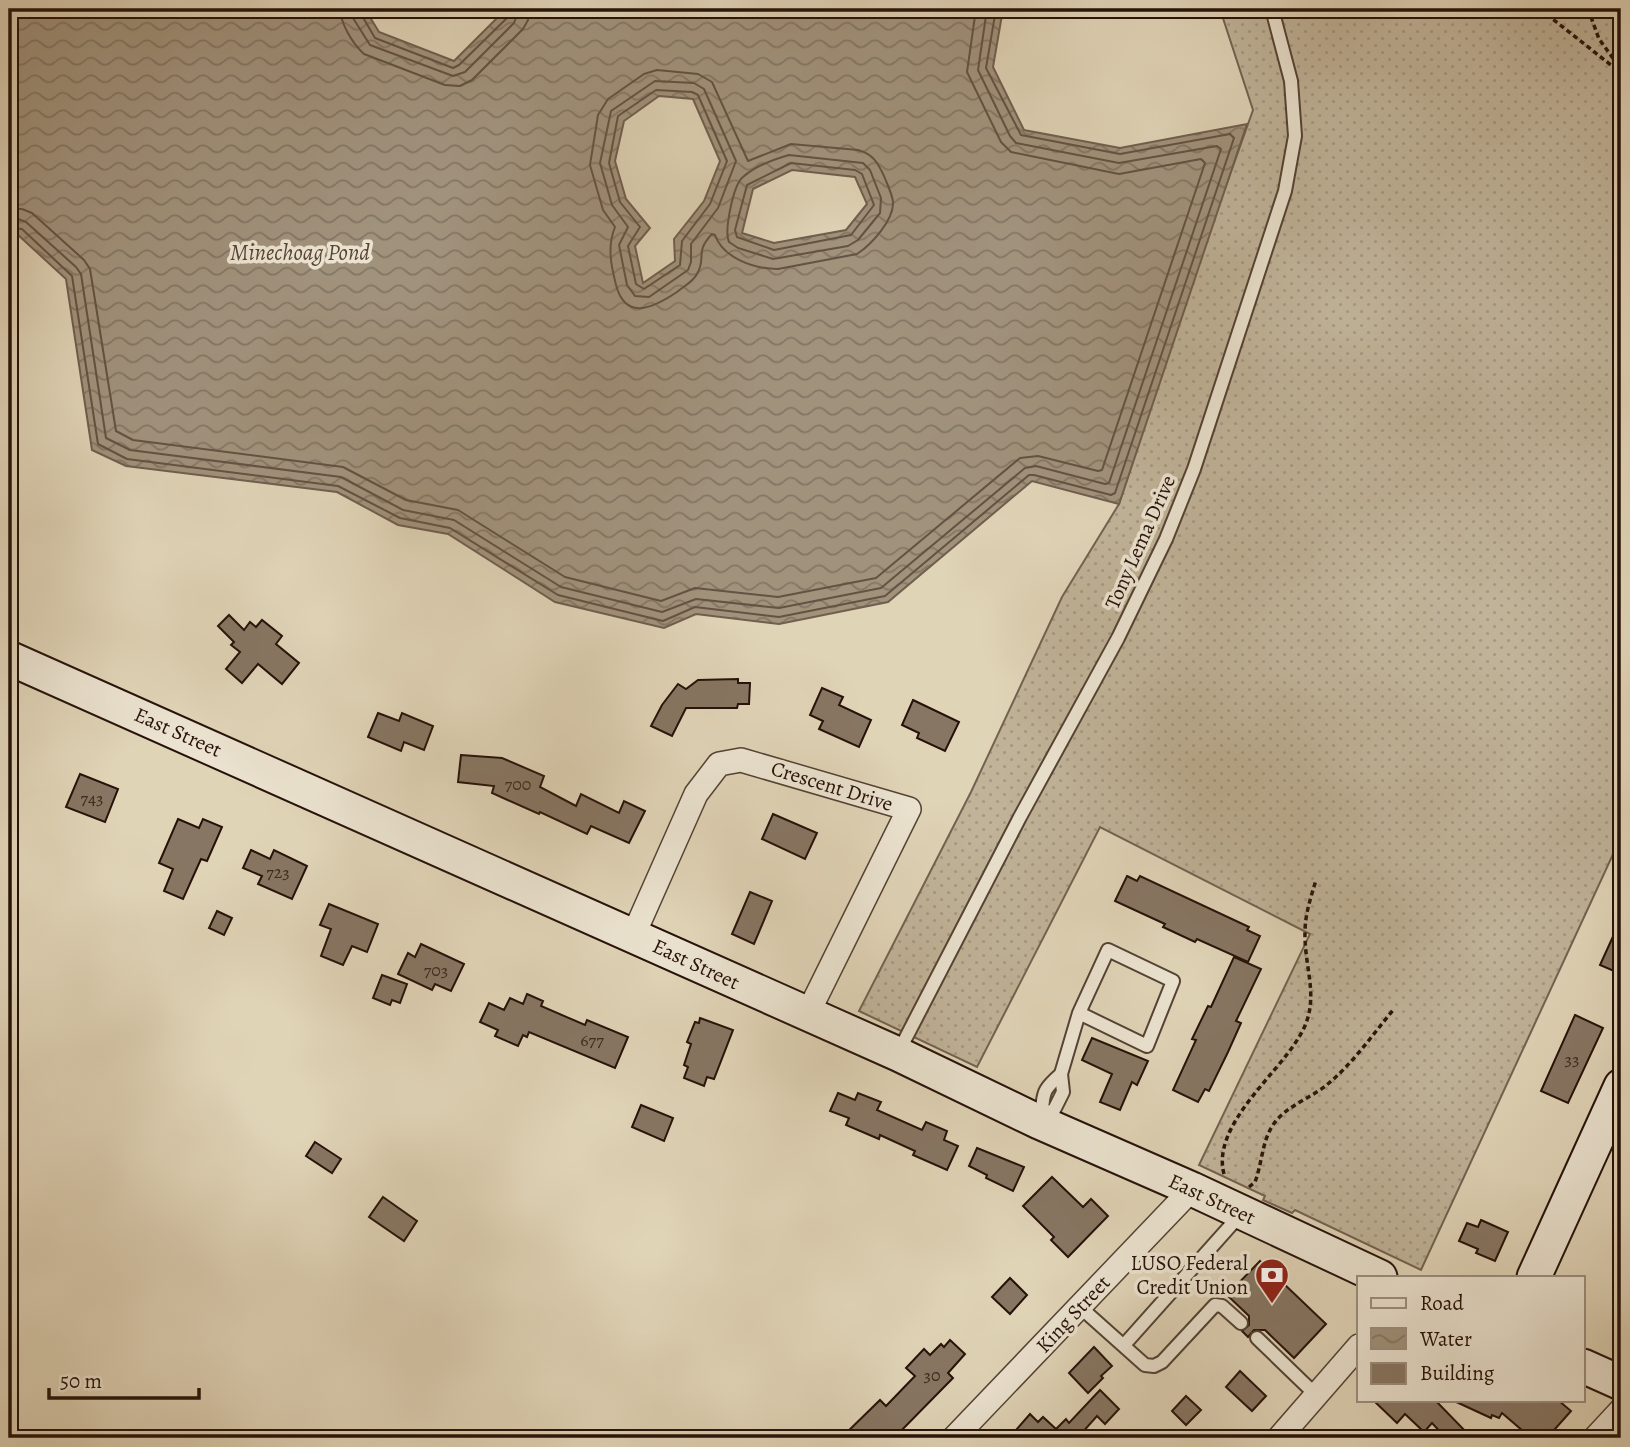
<svg xmlns="http://www.w3.org/2000/svg" width="1630" height="1447" viewBox="0 0 1630 1447" font-family="Alegreya,serif">
<defs>
<pattern id="grass-dots" width="8" height="8" patternUnits="userSpaceOnUse" patternTransform="scale(1.75)"><rect width="8" height="8" fill="#c0b399"/><path d="M2 2h.1M6 6h.1" fill="none" stroke="#a59982" stroke-width="1.8" stroke-linecap="round"/></pattern>
<pattern id="water-waves" width="16" height="10" patternUnits="userSpaceOnUse" patternTransform="scale(1.75)"><rect width="16" height="10" fill="#a1927c"/><path d="M0 5q4-4 8 0t8 0" fill="none" stroke="#837664"/></pattern>
</defs>
<rect width="100%" height="100%" fill="#e0d4b7"/>
<filter id="stains"><feTurbulence type="fractalNoise" baseFrequency=".00286" numOctaves="4"/><feColorMatrix values="0 0 0 0 .2 0 0 0 0 .09 0 0 0 0 .02 0 0 0 .5 -.17"/></filter>
<radialGradient id="worn" r=".72"><stop offset=".6" stop-color="#630" stop-opacity="0"/><stop offset="1" stop-color="#630" stop-opacity=".3"/></radialGradient>
<polygon fill="url(#grass-dots)" stroke="#736251" stroke-width="2" points="1220,9 1621,9 1621,837 1421,1270 1295,1210 1292,1213 1263,1200 1265,1196 1199,1165 1310,934 1100,827 977,1067 859,1011 971,792 1062,597 1119,504 1187,295 1253,110"/>
<path fill="url(#water-waves)" stroke="#705e4e" stroke-width="2" fill-rule="evenodd" d="M9,9H365L379,32L454,61L506,9H1003L993,67L1024,130L1120,148L1247,124L1119,504L1032,481L888,602L779,624L696,614L664,628L555,602L448,534L398,525L337,492L126,466L92,450L66,279L17,234L9,235ZM659,96L693,99L720,161L704,201L674,239L675,261L643,283L635,246L650,228L626,199L615,161L624,121ZM792,170L855,177L867,204L846,230L774,243L742,233L753,189Z"/>
<g fill="none" stroke-linecap="round" stroke-linejoin="round">
<g stroke="#645242" stroke-width="2">
<path d="M340,9C341,24 352,43 364,54L445,85L460,86L472,80L523,29L528,20L530,9"/>
<polyline points="351,9 353,18 370,45 453,76 465,72 514,23 519,9"/>
<polyline points="360,9 361,14 375,38 453,68 459,65 508,17 510,9"/>
<path d="M657,70L698,74L712,82L748,161L791,144L858,150C873,154 878,163 884,176C887,184 892,193 893,202C894,220 871,245 857,254L778,269C754,269 723,258 715,235L712,234C694,253 707,257 697,274C693,282 684,286 677,292C656,306 626,323 616,285C611,265 607,247 615,227L603,210L590,165L598,115L608,99L644,74Z"/>
<polygon points="655,81 694,83 704,89 736,161 718,208 691,244 691,262 688,270 649,297 635,296 627,285 619,245 628,227 612,205 600,163 611,111"/>
<polygon points="656,90 692,92 698,95 727,161 710,204 682,241 680,265 644,289 636,284 628,246 640,227 620,202 609,163 618,116"/>
<path d="M789,155L863,163L870,170L881,198L880,213L858,240L848,246L773,259L738,248L729,242C724,231 733,185 743,177C754,167 775,159 789,155Z"/>
<polygon points="791,163 855,170 862,174 874,205 851,235 774,250 737,237 735,230 747,185"/>
<polyline points="9,209 22,209 32,213 84,260 90,269 116,431 133,440 343,467 406,500 458,510 565,577 661,601 695,588 778,597 876,578 1020,458 1038,456 1098,471 1102,470 1205,163 1201,159 1119,174 1011,152 1001,142 967,72 976,9"/>
<polyline points="9,219 18,219 26,222 76,267 81,274 106,438 130,450 341,477 403,510 454,520 561,587 662,612 696,599 779,608 881,588 1025,468 1036,466 1105,484 1109,483 1221,149 1217,146 1119,163 1016,143 1010,136 978,70 987,9"/>
<polyline points="9,228 22,229 72,276 98,444 127,459 338,486 400,518 450,528 558,595 663,621 695,607 779,617 885,596 1029,475 1034,475 1111,495 1115,493 1234,138 1230,134 1120,154 1021,135 986,68 996,9"/>
</g>
</g>
<g fill="#877663" stroke="#261109" stroke-width="2">
<polygon points="229,615 244,630 250,622 256,627 262,620 282,636 276,644 299,663 282,684 258,664 242,683 226,669 240,652 231,645 234,642 218,626"/>
<polygon points="738,679 738,683 750,683 749,704 738,704 737,708 686,708 672,736 651,726 662,705 678,684 686,689 698,680"/>
<polygon points="822,688 843,697 839,705 871,720 859,747 819,729 823,721 810,715"/>
<polygon points="913,700 959,722 945,751 917,738 919,733 902,725"/>
<polygon points="378,713 399,721 402,713 433,726 424,750 404,742 401,751 368,737"/>
<polygon points="461,755 502,758 544,776 540,787 576,806 581,794 619,813 624,801 645,811 629,843 591,826 587,834 540,812 539,814 492,793 494,786 458,782"/>
<polygon points="80,774 118,789 105,822 66,807"/>
<polygon points="773,814 817,833 805,859 762,839"/>
<polygon points="178,819 199,828 203,819 222,827 207,861 201,859 183,899 164,891 173,869 159,863"/>
<polygon points="251,850 270,859 274,850 307,866 292,899 258,884 262,876 243,868"/>
<polygon points="1127,876 1137,881 1140,876 1249,927 1247,930 1260,936 1248,962 1197,939 1195,942 1163,927 1165,924 1115,901"/>
<polygon points="750,892 772,901 754,944 732,934"/>
<polygon points="329,904 378,924 367,952 352,946 343,965 321,956 331,929 320,925"/>
<polygon points="217,911 232,918 224,935 209,928"/>
<polygon points="1621,919 1621,974 1600,965"/>
<polygon points="421,944 464,964 451,991 435,984 432,990 398,974 408,953 415,957"/>
<polygon points="1234,957 1261,969 1236,1021 1241,1023 1228,1052 1209,1091 1205,1089 1198,1102 1173,1090 1196,1040 1192,1039 1208,1006 1211,1007"/>
<polygon points="382,975 407,984 400,1003 392,1000 390,1005 373,998"/>
<polygon points="527,994 543,1001 541,1006 585,1025 587,1020 628,1037 615,1068 529,1032 527,1037 523,1035 518,1046 495,1036 498,1030 480,1022 489,1003 504,1010 510,998 523,1004"/>
<polygon points="1575,1015 1603,1028 1568,1103 1541,1091"/>
<polygon points="700,1018 733,1030 714,1079 707,1077 704,1086 684,1078 688,1067 684,1065 691,1044 687,1042 695,1022 699,1023"/>
<polygon points="1092,1038 1148,1061 1137,1085 1132,1082 1120,1110 1100,1102 1112,1074 1082,1060"/>
<polygon points="838,1093 855,1100 858,1093 881,1102 877,1110 922,1130 926,1122 947,1131 944,1140 958,1146 947,1170 913,1155 915,1151 880,1135 879,1139 846,1125 849,1118 830,1111"/>
<polygon points="641,1105 673,1118 664,1141 632,1127"/>
<polygon points="315,1142 341,1159 332,1173 306,1156"/>
<polygon points="977,1148 1024,1167 1013,1191 986,1178 987,1175 969,1166"/>
<polygon points="1052,1177 1083,1207 1091,1199 1108,1216 1068,1257 1051,1240 1054,1237 1023,1206"/>
<polygon points="383,1197 417,1221 404,1241 369,1217"/>
<polygon points="1481,1220 1508,1232 1495,1261 1476,1253 1478,1249 1459,1241 1467,1223 1478,1227"/>
<polygon points="1260,1261 1326,1324 1294,1358 1265,1330 1254,1330 1248,1337 1242,1331 1249,1325 1249,1316 1227,1295"/>
<polygon points="1010,1278 1027,1295 1010,1314 992,1297"/>
<polygon points="950,1340 965,1354 948,1373 953,1378 894,1438 841,1438 880,1400 886,1406 915,1376 906,1368 924,1349 930,1355 941,1344 944,1347"/>
<polygon points="1094,1347 1112,1366 1101,1376 1103,1378 1088,1393 1069,1373"/>
<polygon points="1240,1371 1266,1396 1252,1411 1226,1387"/>
<polygon points="1100,1390 1119,1409 1105,1424 1097,1416 1080,1435 1084,1438 1009,1438 1030,1414 1038,1422 1043,1417 1056,1429 1066,1419 1069,1423"/>
<polygon points="1186,1396 1201,1410 1186,1425 1172,1411"/>
<polygon points="1373,1400 1435,1400 1472,1438 1446,1438 1432,1423 1424,1432 1405,1414 1397,1423"/>
<polygon points="1452,1400 1558,1400 1571,1411 1547,1438 1531,1438 1502,1413 1499,1418 1492,1415 1491,1418"/>
</g>
<g fill="none" stroke-linecap="round" stroke-linejoin="round">
<g stroke="#544234" stroke-width="16">
<g id="lane">
<polyline points="898,1053 1020,817 1118,638 1166,539 1194,469 1285,191 1295,136 1291,81 1272,9"/>
<polyline points="1042,1114 1054,1110 1063,1092 1061,1074 1079,1013 1108,950 1173,981 1147,1046 1079,1013"/>
<path d="M1040,1118C1046,1094 1038,1094 1061,1074"/>
<polyline points="1080,1307 1145,1365 1154,1366 1162,1362 1215,1305 1222,1306 1241,1323"/>
<polyline points="1257,1338 1316,1395"/>
<polyline points="1124,1345 1240,1215"/>
</g>
</g>
<g stroke="#544234" stroke-width="26">
<g id="street">
<polyline points="633,936 696,794 719,764 741,760 909,809 807,1015"/>
<polyline points="954,1438 1192,1189"/>
<polyline points="1279,1438 1359,1346"/>
<polyline points="1595,1438 1621,1410"/>
</g>
</g>
<g stroke="#261109" stroke-width="37">
<g id="secondary">
<polyline points="9,658 898,1054 1039,1122 1192,1189 1380,1277"/>
<polyline points="1534,1277 1621,1086"/>
<polyline points="1583,1366 1621,1383"/>
</g>
</g>
<g stroke="#261109" stroke-width="3.5" stroke-dasharray="5 3.5" stroke-linecap="butt">
<polyline points="1540,9 1621,73"/>
<polyline points="1588,9 1599,39 1621,69"/>
<path d="M1224,1174C1211,1126 1277,1075 1299,1037C1322,1001 1304,970 1305,932C1305,914 1311,897 1316,880"/>
<path d="M1249,1187L1255,1182C1262,1164 1262,1141 1273,1125C1285,1106 1312,1098 1329,1083C1354,1062 1373,1034 1394,1009"/>
</g>
<use href="#lane" stroke="#ebe3d0" stroke-width="12"/>
<use href="#street" stroke="#ebe3d0" stroke-width="23"/>
<use href="#secondary" stroke="#ebe3d0" stroke-width="33"/>
</g>
<defs>
<g id="bank-pin" transform="scale(1.75)"><path d="M0 17L-7.5 6A9.5 9.5 0 1 1 7.5 6Z" fill="#8f2418" stroke="#ebe3d0"/><path d="M-6-4H6V4H-6ZM0-2.3a2.3 2.3 0 1 0 0 4.6a2.3 2.3 0 1 0 0-4.6Z" fill="#fff"/></g>
</defs>
<g fill-rule="evenodd">
<use href="#bank-pin" x="1272" y="1275"/>
</g>
<g text-anchor="middle" dominant-baseline="central" stroke-width="7" stroke-linejoin="round" paint-order="stroke">
<g font-size="18" fill="#3e2a20">
<text x="518" y="784">700</text>
<text x="92" y="798">743</text>
<text x="278" y="872">723</text>
<text x="436" y="970">703</text>
<text x="592" y="1040">677</text>
<text x="1572" y="1059">33</text>
<text x="932" y="1375">30</text>
</g>
<g font-size="21" fill="#261109" stroke="#ebe3d0">
<text transform="translate(1140 542) rotate(-66)">Tony Lema Drive</text>
<text transform="translate(178 732) rotate(24)">East Street</text>
<text transform="translate(832 786) rotate(17)">Crescent Drive</text>
<text transform="translate(696 964) rotate(25)">East Street</text>
<text transform="translate(1212 1199) rotate(25)">East Street</text>
<text transform="translate(1073 1314) rotate(-47)">King Street</text>
</g>
<g font-size="21" fill="#261109" stroke="#ebe3d0" text-anchor="end">
<text x="1248" y="1263">LUSO Federal<tspan x="1248" dy="24">Credit Union</tspan></text>
</g>
<g font-size="23" font-style="italic" fill="#574537" stroke="#ebe3d0">
<text x="300" y="252">Minechoag Pond</text>
</g>
</g>
<rect width="1630" height="1447" fill="none" stroke="#e0d4b7" stroke-width="35"/>
<rect x="10" y="10" width="1609" height="1426" fill="none" stroke="#261109" stroke-width="3.5"/>
<rect x="18" y="18" width="1595" height="1412" fill="none" stroke="#261109" stroke-width="2"/>
<rect x="1357" y="1276" width="228" height="126" fill="#ebe3d0" stroke="#9c8f80" stroke-width="2"/>
<rect x="1371" y="1298" width="35" height="10" fill="#ebe3d0" stroke="#9c8f80" stroke-width="2"/>
<text x="1420" y="1310" font-size="21" fill="#261109">Road</text>
<rect x="1371" y="1328" width="35" height="21" fill="url(#water-waves)" stroke="#9c8f80" stroke-width="2"/>
<text x="1420" y="1346" font-size="21" fill="#261109">Water</text>
<rect x="1371" y="1363" width="35" height="21" fill="#877663" stroke="#9c8f80" stroke-width="2"/>
<text x="1420" y="1380" font-size="21" fill="#261109">Building</text>
<path d="M49 1388v10h150v-10" fill="none" stroke="#261109" stroke-width="3.5"/>
<text x="60" y="1388" font-size="21" fill="#261109" stroke="#ebe3d0" stroke-width="5" paint-order="stroke">50 m</text>
<rect width="100%" height="100%" filter="url(#stains)"/>
<rect width="100%" height="100%" fill="url(#worn)"/>
</svg>
